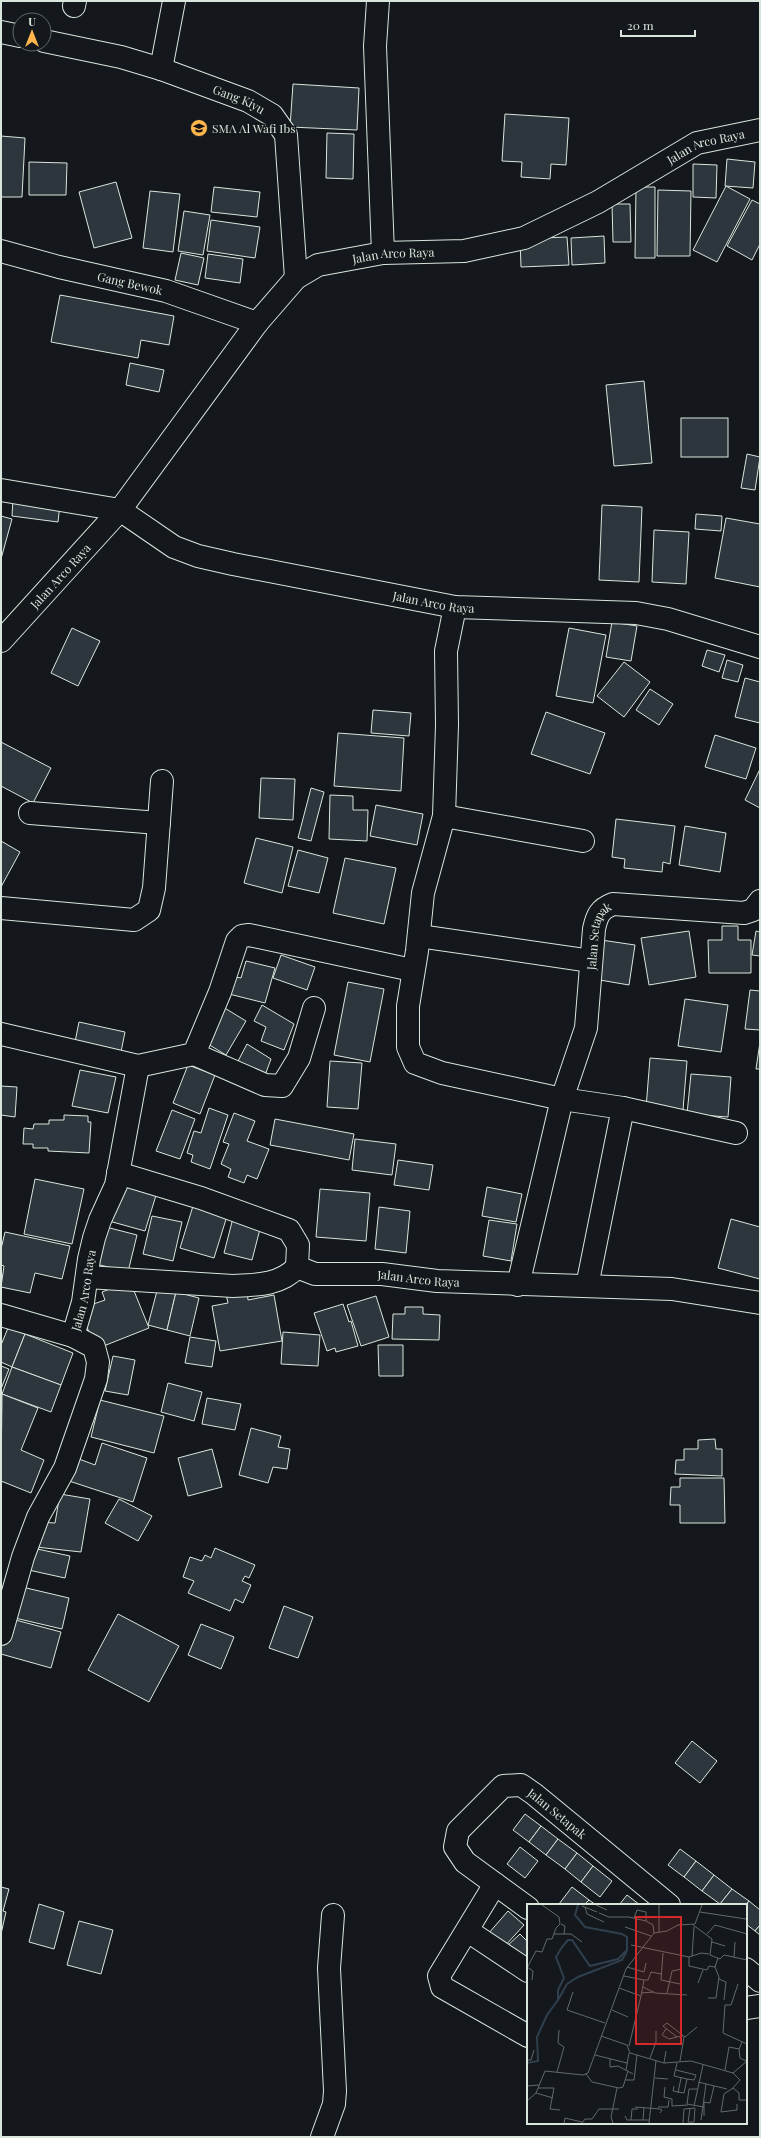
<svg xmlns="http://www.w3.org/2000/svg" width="761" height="2138" viewBox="0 0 761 2138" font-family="'Playfair Display',serif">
<rect width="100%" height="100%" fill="#14181c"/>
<g fill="#2c363c" stroke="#d8e6dc">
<polygon points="293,84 359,88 357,130 290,127"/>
<polygon points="505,114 569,118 566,165 551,164 550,179 521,177 522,162 502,161"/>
<polygon points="327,133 354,134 353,179 326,178"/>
<polygon points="1,136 25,138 22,197 1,197"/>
<polygon points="727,159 755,162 753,188 725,186"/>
<polygon points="29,162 67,163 66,195 29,195"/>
<polygon points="693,164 717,165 716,198 693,197"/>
<polygon points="116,182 132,238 94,248 79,192"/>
<polygon points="726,186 750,199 717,262 693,250"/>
<polygon points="214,187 260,192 257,217 211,212"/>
<polygon points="636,187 655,187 655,258 635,258"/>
<polygon points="658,190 691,191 690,256 657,256"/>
<polygon points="150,191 180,194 173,252 143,248"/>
<polygon points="752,200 760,204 760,244 752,260 727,246"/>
<polygon points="612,204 630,204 631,242 613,242"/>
<polygon points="184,211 210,215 203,255 178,251"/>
<polygon points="211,220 260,227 255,258 207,251"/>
<polygon points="604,236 605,263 572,265 571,238"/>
<polygon points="567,237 569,265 521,267 520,239"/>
<polygon points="181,253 204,258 198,285 175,280"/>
<polygon points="208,254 243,259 240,283 205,278"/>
<polygon points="60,295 174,316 169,345 141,340 138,358 51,342"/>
<polygon points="130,363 164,370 159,392 126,385"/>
<polygon points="644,381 652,463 614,466 606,385"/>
<rect x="681" y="418" width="47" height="39"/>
<polygon points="747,454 760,457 755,490 741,488"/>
<polygon points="13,499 60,504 58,522 12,516"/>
<polygon points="602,505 642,507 639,582 599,580"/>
<polygon points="696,514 722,516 721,531 695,529"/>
<polygon points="1,516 12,519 1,559"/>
<polygon points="726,518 760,524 760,587 715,578"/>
<polygon points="654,530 689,532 686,584 652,582"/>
<polygon points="612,622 637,626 631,661 606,657"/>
<polygon points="72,628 100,641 78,686 51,673"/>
<polygon points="569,628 606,635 593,703 556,696"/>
<polygon points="707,650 725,655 719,672 702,666"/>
<polygon points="727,660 743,665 738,682 722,678"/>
<polygon points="624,662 650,682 624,717 597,696"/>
<polygon points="745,678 760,682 760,723 735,717"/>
<polygon points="650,689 673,704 659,725 636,710"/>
<polygon points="373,710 411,713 409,736 371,733"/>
<polygon points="546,712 605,733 590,774 531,754"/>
<polygon points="338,733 404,738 401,791 334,786"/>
<polygon points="715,735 756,748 746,779 705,767"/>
<polygon points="1,742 51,768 33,803 1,786"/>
<polygon points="760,769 760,808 745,800"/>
<polygon points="261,778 295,779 293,820 259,818"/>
<polygon points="311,788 324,792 311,841 298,838"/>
<polygon points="330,795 353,796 353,810 368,810 367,841 329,839"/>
<polygon points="376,805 423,814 417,845 370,836"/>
<polygon points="616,819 675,826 670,864 663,862 662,872 624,868 625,859 612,857"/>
<polygon points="685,826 726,833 720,872 679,865"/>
<polygon points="256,838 293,847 282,893 244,883"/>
<polygon points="1,841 20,852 1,887"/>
<polygon points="298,850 328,858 319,893 288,886"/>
<polygon points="345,858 396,868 384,924 333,913"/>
<polygon points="722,926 738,926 738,940 751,940 751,973 709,973 708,940 722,940"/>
<polygon points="689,931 696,977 649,985 641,938"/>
<polygon points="756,931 760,932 760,956 752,955"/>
<polygon points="601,940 635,945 629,985 594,979"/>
<polygon points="281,955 315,967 307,990 273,978"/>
<polygon points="246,961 275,968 265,1003 225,993 230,976 241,978"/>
<polygon points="348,982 384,989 370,1062 334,1055"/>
<polygon points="750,990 760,991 760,1030 745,1029"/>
<polygon points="685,999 728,1005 721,1052 678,1046"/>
<polygon points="262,1005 294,1024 284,1050 261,1041 266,1027 254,1021"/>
<polygon points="223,1007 246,1021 226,1055 203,1041"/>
<polygon points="79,1022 125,1032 121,1052 75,1042"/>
<polygon points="760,1042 760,1069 756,1069"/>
<polygon points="247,1044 271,1059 264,1078 237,1063"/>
<polygon points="650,1058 687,1061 683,1110 646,1108"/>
<polygon points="330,1061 362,1063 358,1109 327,1107"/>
<polygon points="188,1065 215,1075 200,1114 173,1103"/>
<polygon points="80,1070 116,1077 108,1113 72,1106"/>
<polygon points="691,1074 731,1077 728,1117 687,1114"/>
<polygon points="1,1086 17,1087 15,1117 1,1115"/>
<polygon points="209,1108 228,1115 210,1169 191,1162 193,1155 187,1153 194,1131 201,1133"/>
<polygon points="172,1110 195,1119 180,1159 156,1151"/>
<polygon points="234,1113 255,1121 247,1141 269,1149 257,1179 247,1175 244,1183 228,1177 231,1169 221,1164 229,1144 223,1142"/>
<polygon points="64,1115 88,1116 88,1122 91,1122 89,1153 48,1151 48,1148 33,1148 33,1144 23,1144 24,1128 33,1129 34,1124 49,1124 49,1120 64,1120"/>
<polygon points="275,1119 354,1134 349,1160 270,1145"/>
<polygon points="355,1139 396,1144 392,1175 352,1170"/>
<polygon points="398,1160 433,1165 429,1190 394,1185"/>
<polygon points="35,1179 84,1189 72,1244 24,1234"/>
<polygon points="122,1179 158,1189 145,1231 109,1221"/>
<polygon points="487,1187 522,1194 516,1222 482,1216"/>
<polygon points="320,1189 370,1193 366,1241 316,1237"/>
<polygon points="193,1206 227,1216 214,1258 180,1248"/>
<polygon points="379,1207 410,1211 406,1253 375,1249"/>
<polygon points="152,1216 182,1222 173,1261 143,1254"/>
<polygon points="233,1218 261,1225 252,1260 224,1253"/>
<polygon points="731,1219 760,1227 760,1279 718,1268"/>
<polygon points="489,1220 517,1224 511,1261 483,1256"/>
<polygon points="102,1226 137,1235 128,1272 92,1263"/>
<polygon points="5,1232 70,1246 62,1279 35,1273 30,1293 1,1287 4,1266 1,1265 1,1249"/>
<polygon points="130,1281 149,1328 96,1349 84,1320 85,1307 105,1300 102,1292"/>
<polygon points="158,1287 176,1292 167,1330 148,1325"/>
<polygon points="247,1291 248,1300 274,1295 282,1341 220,1351 212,1306 228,1303 226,1294"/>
<polygon points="176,1292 199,1298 190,1336 167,1330"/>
<polygon points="376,1296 389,1337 361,1346 347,1305"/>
<polygon points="343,1304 349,1322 351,1321 358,1346 336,1352 335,1348 327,1351 314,1313"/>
<polygon points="405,1307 423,1307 423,1314 440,1315 439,1340 392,1339 393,1314 405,1314"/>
<polygon points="8,1328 25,1334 12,1367 1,1362 1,1345"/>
<polygon points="283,1332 320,1335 318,1366 281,1364"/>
<polygon points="25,1334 73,1353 61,1385 12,1367"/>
<polygon points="190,1337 216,1341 212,1367 185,1363"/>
<polygon points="378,1345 403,1345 403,1376 379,1376"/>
<polygon points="113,1356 135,1360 128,1395 105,1391"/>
<polygon points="1,1366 9,1369 1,1389"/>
<polygon points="12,1367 61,1385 51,1412 2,1394"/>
<polygon points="168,1383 202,1392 194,1421 161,1412"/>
<polygon points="2,1394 38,1408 21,1450 44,1460 31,1493 1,1481"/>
<polygon points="207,1398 241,1404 235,1430 202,1424"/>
<polygon points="100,1400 164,1416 154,1453 91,1437"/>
<polygon points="251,1428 281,1436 278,1447 290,1449 287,1469 273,1467 268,1483 239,1475"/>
<polygon points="715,1439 716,1449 722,1449 722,1476 675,1474 676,1460 684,1460 684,1449 698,1449 698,1440"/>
<polygon points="102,1443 147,1458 133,1502 63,1479 71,1456 95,1465"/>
<polygon points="212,1449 222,1487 188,1496 178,1458"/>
<polygon points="680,1478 724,1478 725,1523 680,1523 680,1505 670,1505 671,1487 680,1487"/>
<polygon points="60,1494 90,1499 81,1552 36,1547 39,1522 55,1523"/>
<polygon points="119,1499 152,1516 138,1541 105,1523"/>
<polygon points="28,1547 70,1556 65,1578 24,1569"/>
<polygon points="215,1548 255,1565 249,1578 245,1576 242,1581 251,1585 243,1603 235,1599 230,1611 188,1593 194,1581 183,1577 190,1557 202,1561 205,1555 211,1558"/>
<polygon points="22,1587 69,1598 62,1629 15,1618"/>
<polygon points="284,1606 313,1617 298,1658 269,1648"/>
<polygon points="118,1614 179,1646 149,1702 88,1670"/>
<polygon points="8,1618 61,1632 51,1668 1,1654 1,1642"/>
<polygon points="201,1624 234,1637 221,1669 188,1655"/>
<polygon points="692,1741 717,1761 700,1783 675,1763"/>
<polygon points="525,1814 541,1826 529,1842 513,1830"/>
<polygon points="541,1826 558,1839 546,1855 529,1842"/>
<polygon points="558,1839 577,1853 565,1869 546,1855"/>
<polygon points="520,1847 538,1861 525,1878 507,1864"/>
<polygon points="680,1849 696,1861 684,1877 668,1865"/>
<polygon points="577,1853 593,1866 581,1882 565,1869"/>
<polygon points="696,1861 714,1875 702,1891 684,1877"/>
<polygon points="593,1866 612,1881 600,1897 581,1882"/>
<polygon points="714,1875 732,1889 720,1904 702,1891"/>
<polygon points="1,1887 9,1889 3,1911 6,1912 1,1934"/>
<polygon points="572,1887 589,1900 584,1905 559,1904"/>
<polygon points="732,1889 749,1901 746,1905 720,1904"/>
<polygon points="627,1895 640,1905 619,1905"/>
<polygon points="589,1900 596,1905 584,1905"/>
<polygon points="749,1901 760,1910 760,1925 755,1931 746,1924 746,1905"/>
<polygon points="39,1904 64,1912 54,1949 29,1942"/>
<polygon points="508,1911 524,1925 504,1947 488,1934"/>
<polygon points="79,1921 113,1930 101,1974 67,1965"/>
<polygon points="760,1925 760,1935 755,1931"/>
<polygon points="520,1934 528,1942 528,1958 524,1962 507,1946"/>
</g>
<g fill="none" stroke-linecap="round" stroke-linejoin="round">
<g stroke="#d8e6dc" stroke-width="24">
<g id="minor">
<polyline points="378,1 375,46 383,253"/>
<polyline points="74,6 75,1"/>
<polyline points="1,32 20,36"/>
<path id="s1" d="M44,41L121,57L161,69L248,101L272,115L286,135L296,278"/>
<polyline points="161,69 174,1"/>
<path id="s2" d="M1,251L59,267L166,291L257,323"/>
<path id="s3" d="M1,490L120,510L174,547L198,556L233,564L455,607L636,613L668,619L760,647"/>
<polyline points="455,607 446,651 447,725 444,816 423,893 417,951 408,1006 408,1047 415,1063 442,1073 562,1099 623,1108 736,1133"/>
<polyline points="30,813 159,823"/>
<polyline points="444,816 583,841"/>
<polyline points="1,908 134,920 149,910 154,888 162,781"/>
<polyline points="419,936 591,961"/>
<polyline points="1,1034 138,1066 194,1054 220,992 237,941 242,936 249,935 412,970"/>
<polyline points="194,1054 265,1085 282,1086 299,1058 314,1008"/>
<path id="s4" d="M118,1173L201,1198L289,1230L298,1245L297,1267L315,1274H382L437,1281L672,1289L760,1303"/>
<path d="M87,1277L233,1286C256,1285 281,1285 297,1267"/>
<path id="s5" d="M518,1285L562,1099L586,1028L594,929C597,915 600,909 613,904L744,913L753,910L760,901"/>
<polyline points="587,1286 623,1108"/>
<path id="s6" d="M1,1315L73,1336L83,1302L89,1259L94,1238L100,1220L116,1185L138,1066"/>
<polyline points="1,1634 23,1557 38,1517 65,1468 96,1379 98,1362 94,1347 73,1336"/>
<polyline points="495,1884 439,1976 442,1987 528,2036"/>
<path id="s7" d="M528,1908L465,1862L455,1847L458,1831L503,1786L521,1785L534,1794L669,1905"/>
<polyline points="468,1931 528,1971"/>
<polyline points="746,1969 760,1981"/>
<polyline points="746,2008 760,2006"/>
<polyline points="322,2137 334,2104 335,2091 329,1968 333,1915"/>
</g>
</g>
<g stroke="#d8e6dc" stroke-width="24">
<g id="secondary">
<path id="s8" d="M1,641L120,510L257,323L296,278L318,265L383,253L464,251L524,238L598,202L697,143L760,130"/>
</g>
</g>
<use href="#minor" stroke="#14181c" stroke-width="22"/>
<use href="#secondary" stroke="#14181c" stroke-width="22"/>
</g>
<defs>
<g id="school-disc" transform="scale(0.9)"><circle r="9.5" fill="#ffb74d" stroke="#14181c"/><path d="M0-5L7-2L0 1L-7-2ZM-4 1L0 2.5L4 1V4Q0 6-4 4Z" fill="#111"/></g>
</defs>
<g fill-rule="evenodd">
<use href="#school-disc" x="199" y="128"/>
</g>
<g text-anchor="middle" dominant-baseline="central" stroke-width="3" stroke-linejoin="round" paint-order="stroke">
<g font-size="12" fill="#d8e6dc" stroke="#14181c">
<text stroke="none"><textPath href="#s1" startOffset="204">Gang Kiyu</textPath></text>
<text stroke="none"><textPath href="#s8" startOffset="907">Jalan Arco Raya</textPath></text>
<text stroke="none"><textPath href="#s8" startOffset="570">Jalan Arco Raya</textPath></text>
<text stroke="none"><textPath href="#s2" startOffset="133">Gang Bewok</textPath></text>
<text stroke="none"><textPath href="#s8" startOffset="88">Jalan Arco Raya</textPath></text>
<text stroke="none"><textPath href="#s3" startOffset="452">Jalan Arco Raya</textPath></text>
<text stroke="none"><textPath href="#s5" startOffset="360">Jalan Setapak</textPath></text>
<text stroke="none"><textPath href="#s4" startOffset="343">Jalan Arco Raya</textPath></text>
<text stroke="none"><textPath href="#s6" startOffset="122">Jalan Arco Raya</textPath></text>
<text stroke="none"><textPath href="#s7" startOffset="240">Jalan Setapak</textPath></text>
</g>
<g font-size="12" fill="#d8e6dc" stroke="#14181c" text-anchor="start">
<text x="212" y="128">SMA Al Wafi Ibs</text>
</g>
</g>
<g transform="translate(527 1904)">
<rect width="220" height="220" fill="#14181c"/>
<path fill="none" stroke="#2f3f4d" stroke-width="2" d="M31,96L40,80L51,73L95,56L100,47M0,159L11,157L10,133L20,111L31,96V86L37,74L29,53L35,43L41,36H45L63,62L91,55L100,46V33L95,30L58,23L48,11L51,1"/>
<path fill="none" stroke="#626a69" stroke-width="1" d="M15,1L32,13L33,20M69,1L80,6M55,2L70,8M58,3L60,10L77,18M173,8L219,15M72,9L82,13H102L119,17L126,21L127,29M107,14L110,6L119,8V17M34,20L38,22L37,30M166,21L185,35L183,51L193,55L197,51L220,56M98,23L124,32M132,28V1M27,30H44L55,38M180,30L188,21L220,30M185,38L198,42M104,41L162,53L174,49L182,50M136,49L134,76L153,80M165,52L167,23M162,53V62L180,66L182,62L188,63M207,53L208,38M0,63L6,67L5,76M100,63L117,68L119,59M0,64L9,47L15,48L20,35H25L29,24L33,20M97,72L117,76H121L124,68L134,70M192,75L199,78L197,96M171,79L176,66M211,80L204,101H198L196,129L220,140M116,83L128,89L160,91M92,84L114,92L117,76M46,88L40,106L78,119M114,89L127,88M140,89L145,67L155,65M181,94H189L192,73L188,63L191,54M85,106L101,113M139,125L135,131L142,135L150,133M74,132L100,141L103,149L137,159L164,157L206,169L220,157M156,132L150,133L136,122L140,119L158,133L170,123M102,142L114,92M212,145L213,154L219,157M68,151L100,159M123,154L129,138V127M83,155V163L91,162L106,170M0,156H4L7,146M153,157L157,133M137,159L139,147M99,166L102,149M149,166L169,171L167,176L160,175M198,166L202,143L212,145L215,138M30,168L37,143L31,139L32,126M206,169L213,176L206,184L212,189V196H220M59,170L65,178L92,184L96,183L101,167M128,174L141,175M99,176H107L110,151M171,178L200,185M0,182L12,181M147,182L146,187L157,189L160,175L147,172L150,159M138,183L137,193L145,195V202L161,201M11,184H27L23,205L33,206M206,184L197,190L194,208L210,206V200M170,185H162L160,200L177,203M9,189L26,194M151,189L154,174M0,197L9,189L18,167L56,171L61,169L99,65L127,29L140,27L151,21L168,20L175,1M176,198L183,199L187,182M167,202L176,161M108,203L133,205L135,206L133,209M131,203H141L142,196M98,212L100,216H122M177,212V198M104,216L105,205H111M116,216L117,204M174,216L179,180M161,218L163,205M37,219L38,214L55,218M55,219L58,215H65L72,205H92M86,219L84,213L90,184M122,219L129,157M156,219L157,205L168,204L167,218H161"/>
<path fill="#d62828" fill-opacity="0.15" stroke="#d62828" stroke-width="2" d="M109,13H154V140H109Z"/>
<rect width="220" height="220" fill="none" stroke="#d8e6dc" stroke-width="2"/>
</g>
<rect width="761" height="2138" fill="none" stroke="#d8e6dc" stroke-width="4"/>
<g transform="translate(32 32)"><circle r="19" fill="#14181c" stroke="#626a69"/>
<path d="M0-3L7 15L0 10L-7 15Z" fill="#ffb74d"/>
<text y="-6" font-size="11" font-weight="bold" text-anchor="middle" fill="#d8e6dc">U</text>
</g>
<path d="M621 30v6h74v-6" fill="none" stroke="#d8e6dc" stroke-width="2"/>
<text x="627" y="30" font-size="12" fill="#d8e6dc" stroke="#14181c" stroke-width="3" paint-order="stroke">20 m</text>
</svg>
